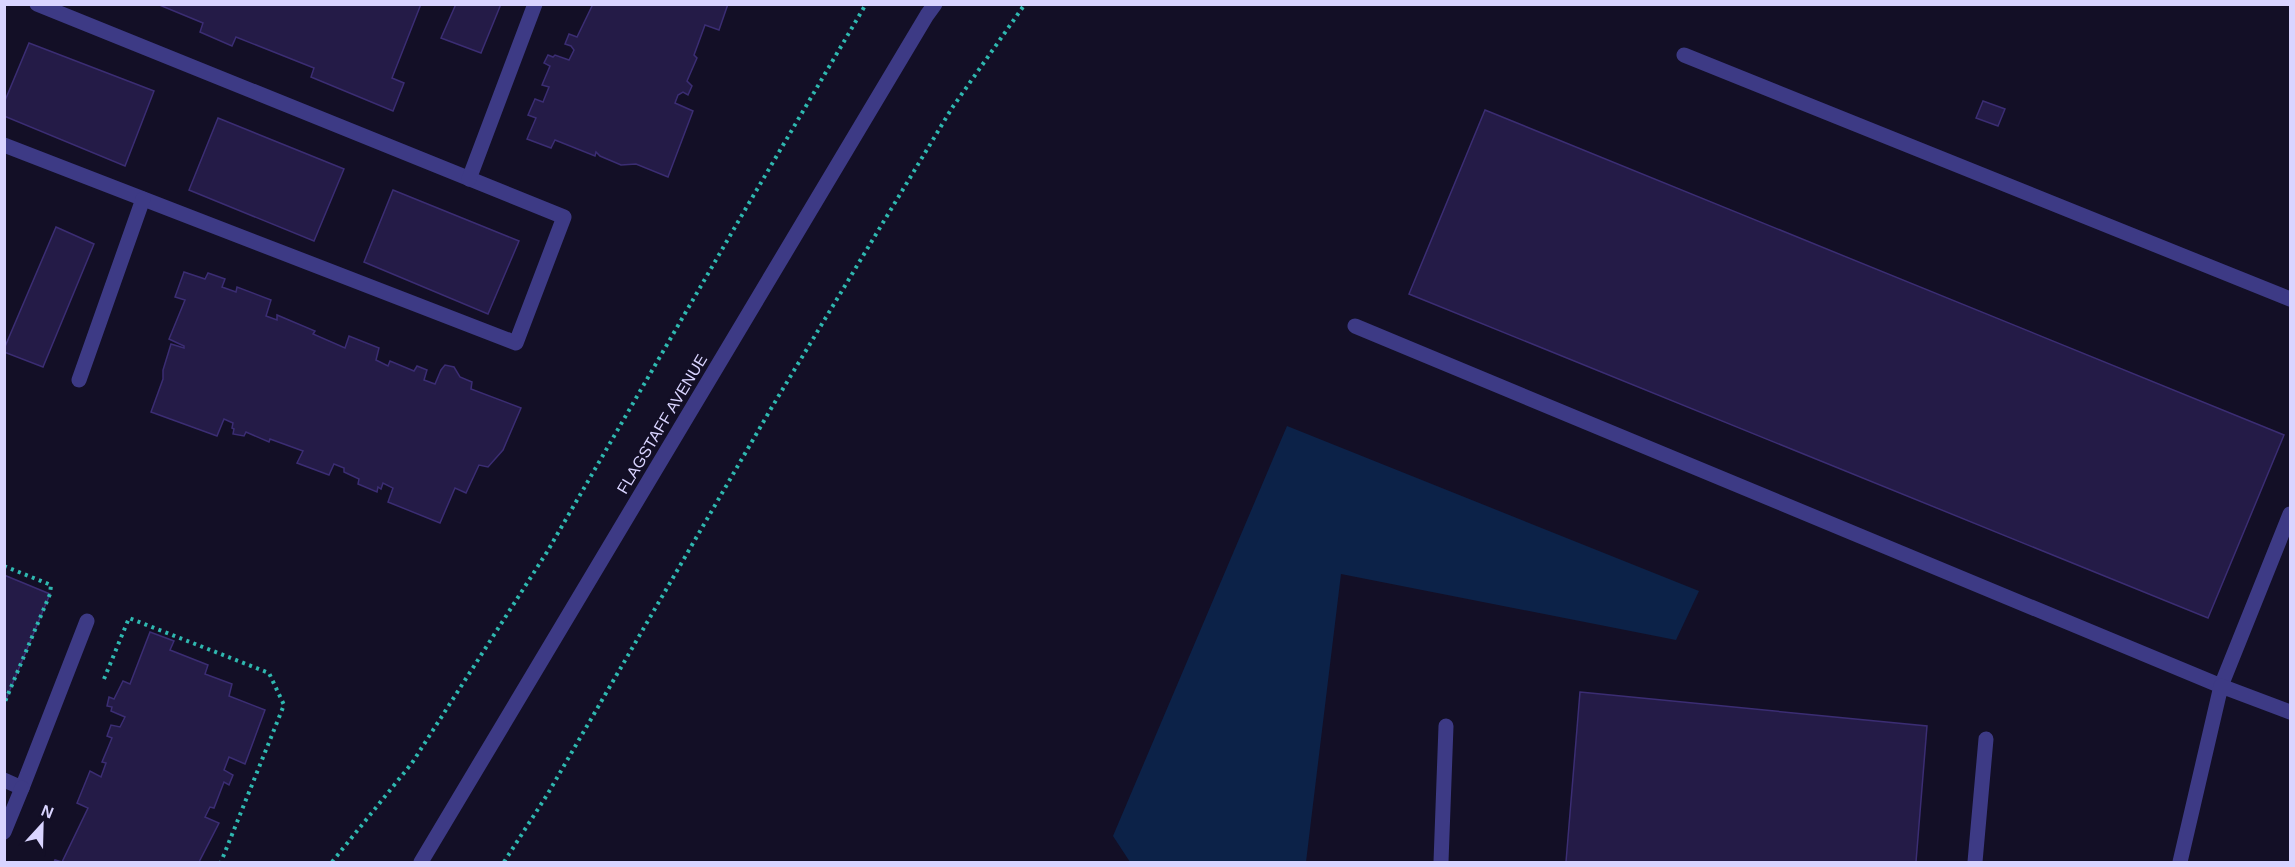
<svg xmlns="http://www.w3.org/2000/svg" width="2295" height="867" viewBox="0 0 2295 867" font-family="Arial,sans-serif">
<rect width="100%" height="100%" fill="#130f26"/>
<polygon fill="#0c2248" points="1287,426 1699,591 1676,640 1341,574 1306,862 1130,862 1113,836"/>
<g fill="#241b47" stroke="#3b2d73" stroke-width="1.5">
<polygon points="157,4 421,4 392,78 404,83 393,111 311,77 314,68 236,37 232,46 200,32 203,23"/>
<polygon points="456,4 501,4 481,53 441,38"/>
<polygon points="593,4 728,4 719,30 705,25 694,55 697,58 687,81 692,86 688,95 683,92 678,95 675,103 693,111 668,177 636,164 621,165 600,156 596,152 595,156 555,140 551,148 527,139 536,118 528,115 535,99 543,102 549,87 542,85 550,66 544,63 548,55 553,57 555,55 569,60 574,50 571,46 565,44 569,34 577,37"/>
<polygon points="29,43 154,91 125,166 4,116 4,103"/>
<polygon points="1983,101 2005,109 1998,126 1976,118"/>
<polygon points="1485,110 2284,435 2208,618 1409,294"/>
<polygon points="218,118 344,169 314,241 189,190"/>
<polygon points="393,190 519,241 488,314 364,262"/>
<polygon points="56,227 94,244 43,367 4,352 4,349"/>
<polygon points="184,272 205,279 208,273 225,279 222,287 236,292 237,287 271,300 266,316 277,320 277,315 315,331 313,334 345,348 349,336 379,348 376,360 388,366 390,361 414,371 417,366 427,370 424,380 435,384 441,370 445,365 454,367 460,377 472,382 471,389 521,408 503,450 488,467 479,465 466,493 455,488 440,523 388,502 393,488 383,483 381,489 378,487 377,492 358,484 359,479 344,472 344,468 334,464 329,475 297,463 303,451 270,439 269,442 246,432 244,436 233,434 234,429 232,428 233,423 224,419 217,436 151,412 163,379 163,370 171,344 184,348 184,346 169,339 185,300 175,297"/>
<polygon points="4,575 50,594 4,704"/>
<polygon points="150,632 174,641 170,650 208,665 205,674 232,684 229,696 265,710 245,764 229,757 224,770 233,775 229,785 224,782 214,808 210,807 205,817 219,823 199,862 54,862 55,860 62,862 88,808 77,803 90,771 101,777 106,763 102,762 112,738 107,736 111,725 120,727 125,717 111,711 112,707 107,706 109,697 114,699 123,681 130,684"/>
<polygon points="1580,692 1927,726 1916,862 1566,862"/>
</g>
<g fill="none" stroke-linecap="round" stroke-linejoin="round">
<g stroke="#2fb8b0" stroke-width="4" stroke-dasharray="3 4.5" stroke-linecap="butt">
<polyline points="4,566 51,585 50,594 4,704"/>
<polyline points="104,679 129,618 269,673 284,705 221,862"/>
<polyline points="332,862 412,763 547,552 742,215 866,4"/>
<polyline points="504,862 547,795 772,407 952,108 1025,4"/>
</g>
<g stroke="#3d3a85" stroke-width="15">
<polyline points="1684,55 2290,299"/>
<polyline points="4,145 516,343 564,217 37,4"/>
<polyline points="469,179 535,4"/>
<polyline points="1355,326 2221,686 2290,514"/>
<polyline points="79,380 143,199"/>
<polyline points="4,780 22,788 87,621"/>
<polyline points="4,832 22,788"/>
<polyline points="1441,862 1446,726"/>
<polyline points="1975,862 1986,739"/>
<polyline points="2180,862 2221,686 2290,712"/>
</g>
<polyline stroke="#3d3a85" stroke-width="15" points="421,862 927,15 935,4"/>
</g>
<g text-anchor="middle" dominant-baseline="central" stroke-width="4.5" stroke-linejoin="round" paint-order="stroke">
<g font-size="16" fill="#d9d4ff" stroke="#130f26">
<text transform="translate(662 424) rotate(-59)">FLAGSTAFF AVENUE</text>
</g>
</g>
<rect width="2295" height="867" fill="none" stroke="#d9d4ff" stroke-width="12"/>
<g transform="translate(42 825) rotate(22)" stroke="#130f26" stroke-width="4.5" paint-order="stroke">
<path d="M0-4.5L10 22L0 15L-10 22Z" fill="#d9d4ff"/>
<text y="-9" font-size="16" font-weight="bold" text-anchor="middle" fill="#d9d4ff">N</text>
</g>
</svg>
